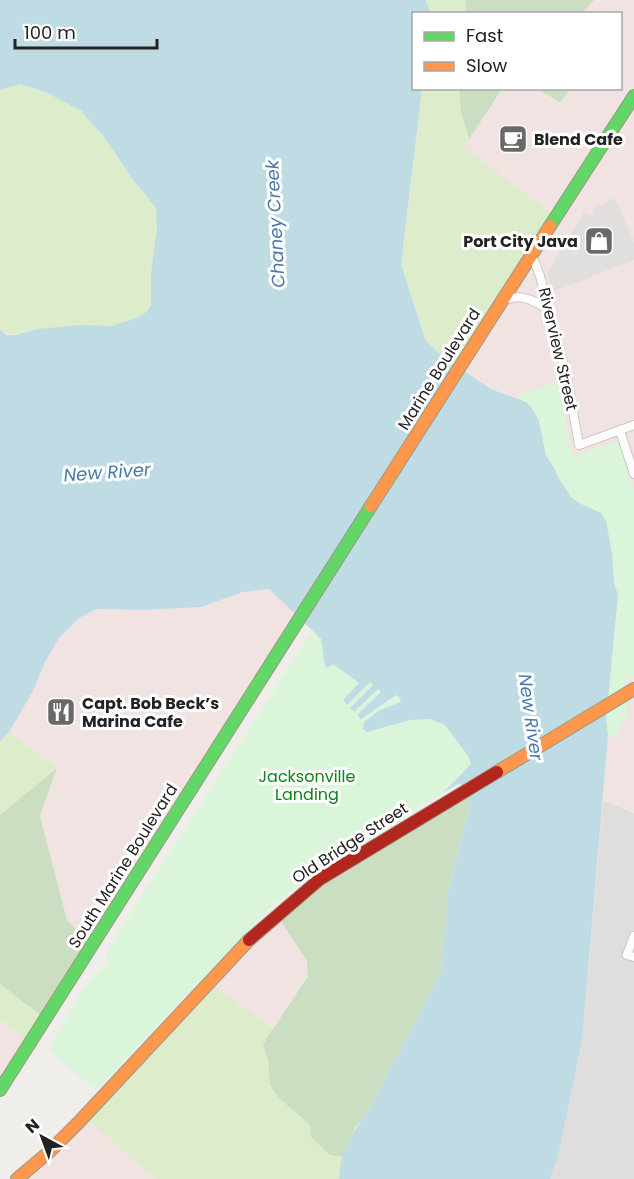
<svg xmlns="http://www.w3.org/2000/svg" width="634" height="1179" viewBox="0 0 634 1179" font-family="Poppins,sans-serif">
<rect width="100%" height="100%" fill="#f0eeeb"/>
<polygon fill="#dfdedc" points="603,800 634,813 634,1179 550,1179 558,1157 582,1041"/>
<g fill="#f1e3e1">
<polygon points="594,0 634,0 634,813 603,800 608,736 526,402 492,389 459,368 464,147 502,89 537,89 560,102 571,89 620,88 620,14 582,13"/>
<polygon points="269,589 300,619 92,946 67,920 40,816 57,768 9,732 33,691 45,662 59,638 79,618 97,609 145,610 201,607 243,592"/>
<polygon points="277,915 308,961 308,976 273,1029 210,982"/>
<polygon points="0,1018 30,1043 0,1090"/>
<polygon points="84,1117 155,1179 18,1179"/>
</g>
<g fill="#ddeccb">
<polygon points="426,0 466,0 465,13 430,13"/>
<path d="M20,84C41,91 66,98 82,113C102,131 115,156 132,178C139,187 153,199 156,210C161,231 153,253 151,274C151,286 156,304 145,312C121,332 85,325 57,328C41,329 12,340 0,330V90Z"/>
<polygon points="422,89 459,89 461,111 469,139 464,147 556,217 459,368 444,358 425,339 401,264"/>
<polygon points="9,732 57,768 0,815 0,741"/>
<polygon points="210,982 273,1029 263,1044 268,1060 270,1085 280,1099 310,1125 330,1155 343,1157 339,1179 155,1179 84,1117"/>
<polygon points="0,984 46,1019 30,1043 0,1018"/>
</g>
<g fill="#cbdec1">
<polygon points="466,0 594,0 582,13 465,13"/>
<polygon points="459,89 502,89 469,139 461,111"/>
<polygon points="537,89 571,89 560,102"/>
<polygon points="57,768 40,816 67,920 92,946 46,1019 0,984 0,815"/>
<polygon points="464,791 470,804 448,892 441,972 370,1108 355,1128 343,1157 330,1155 311,1137 310,1125 280,1099 270,1085 268,1060 263,1044 308,976 307,961 277,915"/>
</g>
<g fill="#daf5da">
<polygon points="558,382 573,456 617,441 620,444 634,490 634,677 622,685 628,715 613,739 608,736 606,720 618,595 614,582 612,554 601,513 579,503 571,497 546,456 526,402 519,400 518,395"/>
<path d="M312,632L321,639L333,664L359,683L343,700L347,704L371,682L373,685L350,707L354,711L378,689L381,692L357,714L361,719L396,694L401,702L380,710L364,722L363,729L367,732L410,720L430,719L445,725L468,756L471,764L444,792L329,863L298,884L270,908L96,1090L49,1050C65,1021 81,985 107,964V953L115,938Z"/>
</g>
<polygon fill="#e0dfde" points="615,198 634,242 634,260 551,292 548,272 584,212 594,216 592,209"/>
<path fill="#bfdbe3" d="M0,0H426L430,13L414,14V88L422,89L401,264L425,339L444,358L491,389L526,402L532,408L539,421L546,456L554,468L559,479L571,497L579,503L601,513L606,521L612,554L614,582L618,595L606,720L608,736L582,1041L558,1157L550,1179H339C340,1153 354,1129 370,1108L441,972L448,892L470,804L460,783L444,792L471,764L468,756L445,725L430,719L410,720L367,732L363,729L364,722L380,710L401,702L399,697L396,695L361,719L357,715L381,692L378,689L354,712L350,708L373,685L370,682L347,705L343,700L359,683L333,664L327,668L325,666L321,639L269,589L243,592L201,607L145,610L97,609L79,618L59,638L45,662L33,691L9,732L0,741V330L7,335H16L38,329L81,325L111,326L134,319L146,312L151,305V273L157,229L156,208L131,177L103,136L81,111L48,93L20,84L0,90Z"/>
<g fill="none" stroke-linecap="round" stroke-linejoin="round">
<g stroke="#c9c8c7" stroke-width="10">
<g id="street">
<polyline points="532,255 540,276 567,377 579,445 634,425"/>
<path d="M502,301C520,293 531,299 548,309"/>
<polyline points="620,431 634,474"/>
<polyline points="634,936 627,955 634,957"/>
</g>
</g>
<g stroke="#999a82" stroke-width="14">
<g id="fast">
<polyline points="550,226 634,96"/>
<polyline points="0,1090 371,506"/>
</g>
</g>
<g stroke="#999a82" stroke-width="14">
<g id="slow">
<polyline points="371,506 550,226"/>
<polyline points="497,772 634,689"/>
<polyline points="17,1179 50,1151 79,1122 249,940"/>
</g>
</g>
<g stroke="#999a82" stroke-width="14">
<polyline id="jam" points="249,940 320,879 497,772"/>
</g>
<use href="#street" stroke="#fdfcfc" stroke-width="8"/>
<use href="#fast" stroke="#63d668" stroke-width="12"/>
<use href="#slow" stroke="#ff974d" stroke-width="12"/>
<use href="#jam" stroke="#b3261e" stroke-width="12"/>
</g>
<defs>
<g id="cafe-square" transform="scale(1.5)"><rect x="-9" y="-9" width="18" height="18" rx="4" fill="#6a6968" stroke="#fff"/><path d="M-5.5-4.5H6V0H3Q3 3.5 0 3.5H-2.5Q-5.5 3.5-5.5 0ZM3-3.2v2h1.7v-2ZM-6 4.5H4V6H-6Z" fill="#fff"/></g>
<g id="shop-square" transform="scale(1.5)"><rect x="-9" y="-9" width="18" height="18" rx="4" fill="#6a6968" stroke="#fff"/><path d="M-5-2.5h2.3a2.7 3.5 0 0 1 5.4 0H5L5.5 6h-11ZM-1.5-2.5h3a1.5 2.3 0 0 0-3 0Z" fill="#fff"/></g>
<g id="restaurant-square" transform="scale(1.5)"><rect x="-9" y="-9" width="18" height="18" rx="4" fill="#6a6968" stroke="#fff"/><path d="M-5-6h1v4h1v-4h1v4h1v-4h1v5L-1.5 .5V6h-2V.5L-5-1ZM5-6V6H3V1.5H1.5Q1.5-4 5-6Z" fill="#fff"/></g>
</defs>
<g fill-rule="evenodd">
<use href="#cafe-square" x="513" y="139"/>
<use href="#shop-square" x="599" y="241"/>
<use href="#restaurant-square" x="61" y="712"/>
</g>
<g text-anchor="middle" dominant-baseline="central" stroke-width="6" stroke-linejoin="round" paint-order="stroke">
<g font-size="16" font-weight="bold" fill="#222" stroke="#fff" text-anchor="start">
<text x="534" y="139">Blend Cafe</text>
<text x="578" y="241" text-anchor="end">Port City Java</text>
<text x="82" y="703">Capt. Bob Beck’s<tspan x="82" dy="18">Marina Cafe</tspan></text>
</g>
<g font-size="16" fill="#222" stroke="#fff">
<text transform="translate(558 349) rotate(77)">Riverview Street</text>
<text transform="translate(439 369) rotate(-58)">Marine Boulevard</text>
<text transform="translate(350 843) rotate(-33)">Old Bridge Street</text>
<text transform="translate(123 866) rotate(-58)">South Marine Boulevard</text>
</g>
<g font-size="16" fill="#0c8416" stroke="#fff">
<text x="307" y="776">Jacksonville<tspan x="307" dy="18">Landing</tspan></text>
</g>
<g font-size="18" font-style="italic" fill="#4a7aab" stroke="#fff">
<text transform="translate(275 224) rotate(-93)">Chaney Creek</text>
<text transform="translate(107 472) rotate(-4)">New River</text>
<text transform="translate(531 717) rotate(82)">New River</text>
</g>
</g>
<rect x="412" y="12" width="210" height="78" fill="#ffffff" stroke="#a7a7a7" stroke-width="1.5"/>
<rect x="424" y="32" width="30" height="9" fill="#63d668" stroke="#a7a7a7" stroke-width="1.5"/>
<text x="466" y="42" font-size="18" fill="#222222">Fast</text>
<rect x="424" y="62" width="30" height="9" fill="#ff974d" stroke="#a7a7a7" stroke-width="1.5"/>
<text x="466" y="72" font-size="18" fill="#222222">Slow</text>
<g transform="translate(42 1137) rotate(319)" stroke="#ffffff" stroke-width="4.5" paint-order="stroke">
<path d="M0-4.5L10 22L0 15L-10 22Z" fill="#222222"/>
<text y="-9" font-size="16" font-weight="bold" text-anchor="middle" fill="#222222">N</text>
</g>
<path d="M15 39v9h142v-9" fill="none" stroke="#222222" stroke-width="3"/>
<text x="24" y="39" font-size="18" fill="#222222" stroke="#ffffff" stroke-width="4.5" paint-order="stroke">100 m</text>
</svg>
